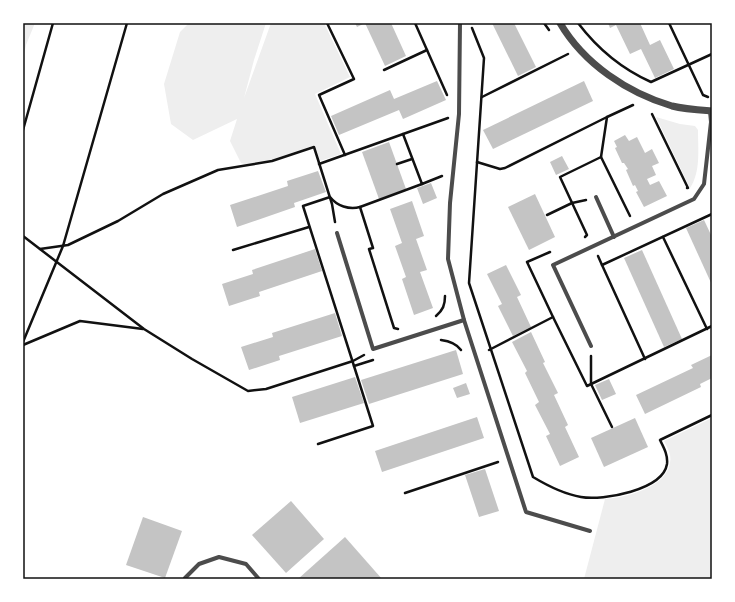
<svg xmlns="http://www.w3.org/2000/svg" width="735" height="602" viewBox="0 0 735 602" font-family="Mulish,sans-serif">
<rect width="100%" height="100%" fill="#fff"/>
<g fill="#eee">
<polygon points="23,23 35,23 26,45 23,59"/>
<polygon points="189,23 266,23 254,60 244,98 271,23 324,23 350,77 315,94 341,154 320,161 315,145 253,166 241,163 230,141 237,119 193,140 171,124 164,84 180,32"/>
<path d="M656,117L680,124L695,126L698,130C698,149 701,172 690,188Z"/>
<path d="M712,418V579H584L605,499C628,498 675,485 670,455C669,450 666,445 664,441Z"/>
</g>
<g fill="#c4c4c4">
<polygon points="355,23 365,23 357,27"/>
<polygon points="365,23 391,23 406,56 385,66"/>
<polygon points="492,23 514,23 536,67 518,76"/>
<polygon points="608,23 640,23 650,45 660,40 674,69 655,78 641,49 630,54 616,25 610,28"/>
<polygon points="437,81 446,100 403,119 399,110 339,135 331,116 390,90 394,99"/>
<polygon points="584,81 593,101 493,149 483,130"/>
<polygon points="625,135 629,141 637,137 645,153 652,149 659,163 652,166 656,175 647,179 650,185 659,181 667,196 644,207 636,192 638,191 635,185 633,186 626,170 628,169 624,163 622,163 615,148 617,147 614,141"/>
<polygon points="389,142 406,189 379,199 362,152"/>
<polygon points="562,156 569,169 556,175 550,162"/>
<polygon points="318,171 326,192 294,203 295,207 237,227 230,205 288,186 287,181"/>
<polygon points="431,183 437,198 423,204 417,188"/>
<polygon points="535,194 555,237 529,250 508,207"/>
<polygon points="412,201 424,236 416,239 427,270 420,272 433,308 414,315 402,279 406,277 395,246 402,243 390,209"/>
<polygon points="704,220 712,237 712,285 686,228"/>
<polygon points="315,249 322,271 259,292 260,296 229,306 222,284 253,274 252,270"/>
<polygon points="642,250 682,339 664,347 624,258"/>
<polygon points="506,265 521,295 517,297 531,327 513,336 498,306 502,304 487,274"/>
<polygon points="335,313 342,336 279,356 280,360 249,370 241,347 273,337 272,333"/>
<polygon points="531,332 545,362 543,363 558,393 554,395 568,425 565,427 579,457 560,466 546,436 550,434 535,405 539,402 525,373 527,371 512,342"/>
<polygon points="456,350 463,374 369,404 361,380"/>
<polygon points="712,355 712,378 700,384 701,387 645,414 636,395 693,368 691,365"/>
<polygon points="355,377 364,403 300,423 292,397"/>
<polygon points="609,379 616,394 602,400 595,385"/>
<polygon points="466,383 470,394 457,398 453,388"/>
<polygon points="477,417 484,438 382,472 375,451"/>
<polygon points="635,418 648,447 604,467 591,438"/>
<polygon points="485,469 499,511 479,517 465,475"/>
<polygon points="291,501 324,539 286,573 252,535"/>
<polygon points="143,517 182,531 165,578 126,565"/>
<polygon points="345,537 382,579 298,579"/>
</g>
<g fill="none" stroke-linecap="round" stroke-linejoin="round">
<g stroke="#111" stroke-width="2.5">
<polyline points="327,23 354,79 319,95 345,155"/>
<polyline points="415,23 447,95"/>
<polyline points="544,23 549,30"/>
<path d="M578,23C597,48 622,69 651,82L712,54"/>
<polyline points="669,23 703,95 708,97"/>
<path d="M472,28L484,58L469,283L533,477C548,486 563,494 581,497C603,501 663,490 667,464C668,455 664,448 660,440L712,415"/>
<polyline points="384,70 427,50"/>
<polyline points="482,97 568,54"/>
<polyline points="652,114 688,188 687,188"/>
<polyline points="23,130 53,23"/>
<polyline points="403,134 422,184 442,176"/>
<polyline points="601,157 607,117"/>
<polyline points="477,162 500,169 505,168 607,117 633,105"/>
<polyline points="319,164 448,118"/>
<polyline points="397,164 412,159"/>
<polyline points="360,207 422,184"/>
<polyline points="547,215 572,203 586,200"/>
<polyline points="23,236 144,329 192,359 248,391 266,389 353,361 364,355"/>
<polyline points="585,237 587,235 560,177 601,157 630,216"/>
<polyline points="663,237 707,329"/>
<polyline points="40,249 68,245 118,221 163,194 218,170 272,161 314,147 332,204 335,222"/>
<polyline points="233,250 309,227"/>
<polyline points="550,252 527,262 553,317 587,386 712,326"/>
<polyline points="598,256 602,265"/>
<path d="M436,316C443,310 445,305 445,296"/>
<path d="M441,340C449,341 456,343 461,350"/>
<polyline points="23,342 63,246 127,23"/>
<polyline points="23,345 80,321 143,329"/>
<polyline points="489,350 553,317"/>
<polyline points="591,356 591,384 612,427"/>
<polyline points="645,359 602,265 712,214"/>
<path d="M354,366L303,206L330,197C337,206 349,210 360,207L373,248L369,249L394,328L398,329"/>
<polyline points="318,444 373,426 354,366 373,360"/>
<polyline points="405,493 498,462"/>
</g>
<g stroke="#4c4c4c" stroke-width="4">
<polyline points="460,23 459,114 450,203 448,259 464,320 526,512 590,531"/>
<polyline points="596,197 614,237"/>
<polyline points="337,233 373,349 464,320"/>
<polyline points="591,346 553,265 694,199 704,184 711,122 710,111"/>
<polyline points="185,578 199,564 219,557 246,564 259,579"/>
</g>
<path stroke="#4c4c4c" stroke-width="7" d="M560,23C584,64 628,93 672,106C684,109 699,110 712,111"/>
</g>
<rect width="735" height="602" fill="none" stroke="#ffffff" stroke-width="48"/>
<rect x="24" y="24" width="687" height="554" fill="none" stroke="#111" stroke-width="1.5"/>
</svg>
